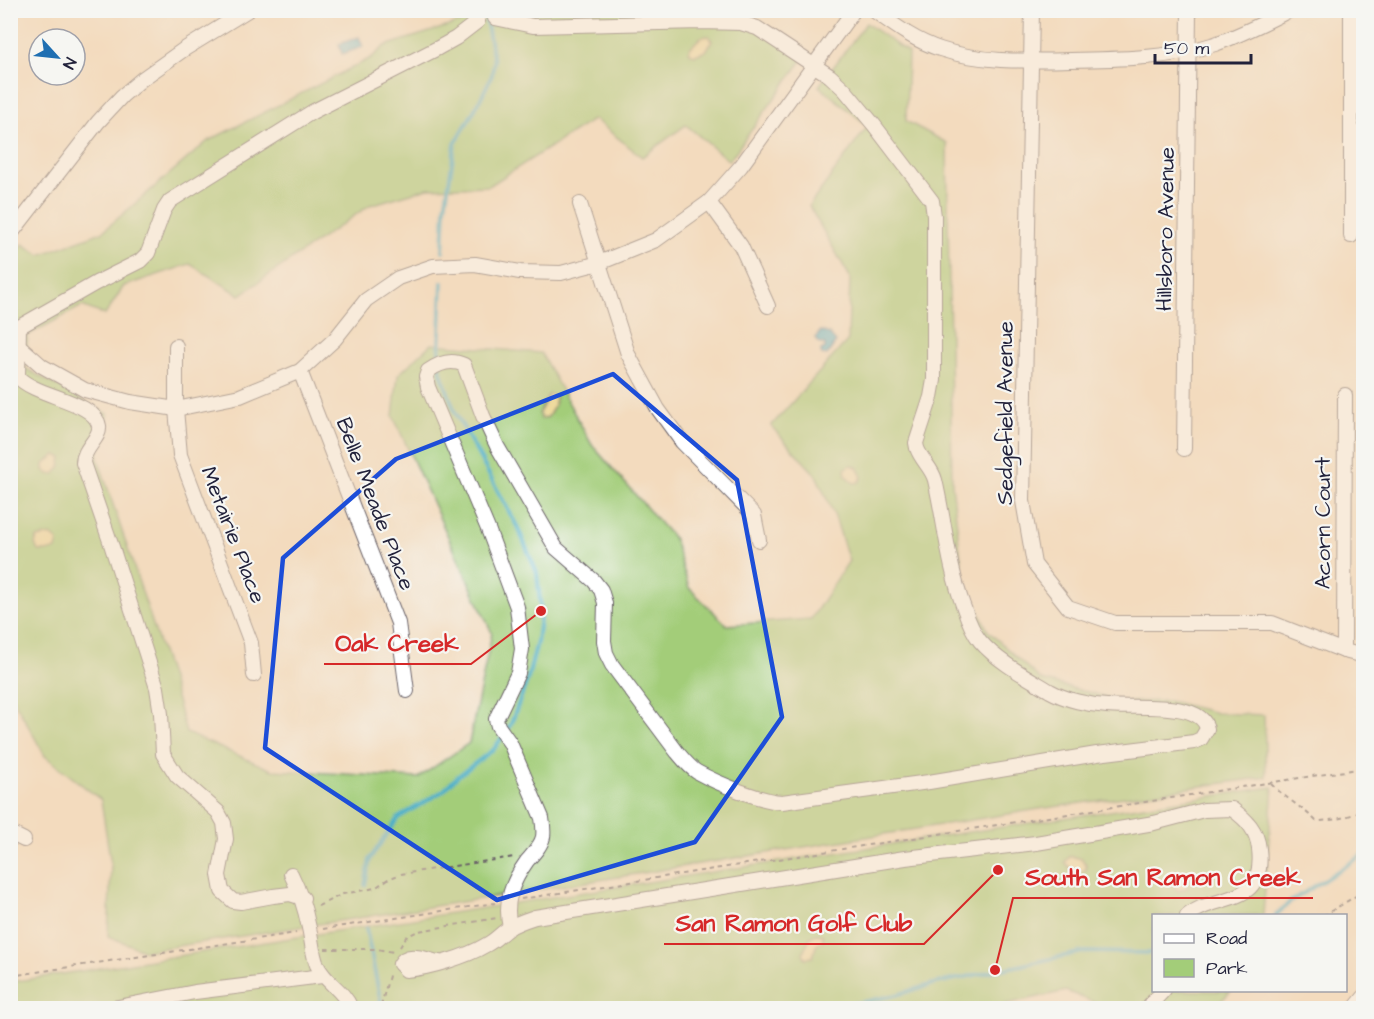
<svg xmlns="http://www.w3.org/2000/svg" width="1374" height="1019" viewBox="0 0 1374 1019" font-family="'Architects Daughter',sans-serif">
<rect width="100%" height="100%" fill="#f6f6f2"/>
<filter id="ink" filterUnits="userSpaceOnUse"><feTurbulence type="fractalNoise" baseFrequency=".0167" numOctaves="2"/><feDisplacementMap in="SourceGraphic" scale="12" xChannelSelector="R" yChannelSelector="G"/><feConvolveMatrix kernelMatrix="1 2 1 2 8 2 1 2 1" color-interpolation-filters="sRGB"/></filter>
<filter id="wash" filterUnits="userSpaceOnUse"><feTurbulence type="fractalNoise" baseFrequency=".008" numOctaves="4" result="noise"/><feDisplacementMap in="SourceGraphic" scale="24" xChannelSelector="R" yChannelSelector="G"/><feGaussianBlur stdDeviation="1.35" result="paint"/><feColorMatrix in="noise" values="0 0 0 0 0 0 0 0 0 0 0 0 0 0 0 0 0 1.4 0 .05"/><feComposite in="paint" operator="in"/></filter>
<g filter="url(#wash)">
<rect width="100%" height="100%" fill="#f3dbbe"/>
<g fill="#a3cd79" stroke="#62785a" stroke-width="1.5">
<polygon points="510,11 725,11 761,25 806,55 729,161 686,125 642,157 594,119 489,186 428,188 370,205 240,295 190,264 124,286 105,315 82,306 28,335 25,368 108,414 97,456 170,676 186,733 272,770 418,778 469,743 492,633 393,416 398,375 431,344 541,353 592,445 674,539 689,588 727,625 811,619 849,561 835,517 816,475 771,426 848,340 850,277 809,206 868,126 819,86 866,23 908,53 906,121 947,143 952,484 963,577 988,631 1041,680 1125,702 1169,701 1217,713 1264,715 1266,777 1039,809 506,895 145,951 108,936 111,865 101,800 45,756 11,695 10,260 23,244 40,255 102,232 208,141 371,58 385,46 474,18"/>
<polygon points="1273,787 1263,915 1154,916 1154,990 1231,991 1214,1008 1108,1008 1066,991 988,1008 11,1008 11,982 949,835"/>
</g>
<g fill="#eeda9e" stroke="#887e6c" stroke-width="1.5">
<polygon points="709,36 712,41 706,51 695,55 689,53 689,49 701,37"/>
<polygon points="549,394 555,396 555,405 548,417 541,419 539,413"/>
<polygon points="56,455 62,458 60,468 54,474 49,474 44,470 44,464"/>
<polygon points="851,465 857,467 862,477 859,482 854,483 846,476 845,469"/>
<polygon points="51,535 58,541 56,549 51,551 38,551 35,544 37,538"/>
<polygon points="1070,856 1082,859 1086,864 1086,870 1079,872 1070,868 1065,862"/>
<polygon points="1175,872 1180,873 1187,881 1187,888 1178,891 1172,884 1171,878"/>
<polygon points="816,934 823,935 823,940 816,946 813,957 805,958 803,953 810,937"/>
</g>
<g fill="#48adc8" stroke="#356882" stroke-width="1.5">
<polygon points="359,37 363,47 342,54 339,44"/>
<polygon points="821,331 829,334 836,342 827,355 823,355 821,353 821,350 825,348 825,344 820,344 815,338"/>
</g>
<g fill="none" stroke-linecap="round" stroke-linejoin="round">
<g stroke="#48adc8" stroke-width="4">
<polyline points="443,251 445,208 455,144 479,102 492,75 494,61 484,10"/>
<polyline points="365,885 370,859 398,818 443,791 458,776 494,749 511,724 528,678 537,642 541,611 537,573 518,528 455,412 441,373 439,358 442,282"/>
<polyline points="1275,916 1290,902 1364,854"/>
<polyline points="366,928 382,1008"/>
<polyline points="833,1008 896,995 933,984 1083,952 1154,953"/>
</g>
</g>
</g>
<g filter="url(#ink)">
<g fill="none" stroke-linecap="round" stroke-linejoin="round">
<g stroke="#6b6369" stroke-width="16">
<g id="minor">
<path d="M873,10C894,25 915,41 940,49C981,63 1027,61 1071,60C1118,59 1169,59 1215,44C1241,35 1266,22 1290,10"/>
<polyline points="1032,10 1023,501 1034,564 1068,607 1115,623 1272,623 1344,651 1364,656"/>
<polyline points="1351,10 1351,236"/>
<path d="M495,18L533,26L701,22L741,23L757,28L830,76L844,89L874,125L932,201L934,216V380L931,397L916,443L917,448C921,460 932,468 935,480C945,523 948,566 964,608C968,620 972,631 980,641C998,662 1027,677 1050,691C1066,700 1089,705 1107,706C1130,709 1202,699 1207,729L1201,739L1194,742L1097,754L929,782L782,802C760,801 717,783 697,772C689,767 683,759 677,752L612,665L606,653L604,641L605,603L601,590L594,581L556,548L497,446L483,416L464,365C452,359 439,363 428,371L426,377L428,387L488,529L517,607L522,649L518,673L496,719L498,726L510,743L542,818C543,824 544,831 543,837C541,846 533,854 527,861C512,882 504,902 510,927"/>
<polyline points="709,202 741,246 768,306"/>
<polyline points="580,204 628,354 658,409 682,442 754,515 759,540"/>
<polyline points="10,235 98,122 122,96 142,79 183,50 248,10"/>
<polyline points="16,343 42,366 85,390 130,402 176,409 240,396 300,371 335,339 366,300 398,278 433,266 475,264 520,272 561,273 599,263 656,240 709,202 741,166 854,10"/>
<polyline points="176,346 176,409 180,455 251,643 254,675"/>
<polyline points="300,371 398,623 407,691"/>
<polyline points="1184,449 1189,10"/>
<polyline points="1344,651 1345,395"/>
<polyline points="10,833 24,840"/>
<path d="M291,874C300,892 305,908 309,928C312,940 312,953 317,965C325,983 343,989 351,1008"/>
<path d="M303,898L290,894L273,896L241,902L233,901L222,891L219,875L226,839L224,823L218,812L177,776L163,754L161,714L157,688L112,547L83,463C83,448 101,438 99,426C95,401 36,397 18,377L19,327L96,283L140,261L148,253L164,210L170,201L312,112L438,48L456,38L478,21"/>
<path d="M439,962C426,960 408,950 400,964L406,970C429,968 466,957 486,945C495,941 501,933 509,928C516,923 526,920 535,917L905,858L1036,843L1154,823L1204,810L1232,809C1247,820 1257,830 1259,849C1266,908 1217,892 1187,916"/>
<polyline points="113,1008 195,992 322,976"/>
<polyline points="1147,1008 1164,990"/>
<polyline points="1355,1008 1364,997"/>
</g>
</g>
<g stroke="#6b6369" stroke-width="2" stroke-dasharray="4.5 4.5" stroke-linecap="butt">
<path d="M1271,784C1285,798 1302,807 1316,821C1333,821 1348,817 1364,810"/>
<polyline points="521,899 1364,768"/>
<polyline points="318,906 343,894 375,888 388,879 401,874 514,857"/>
<polyline points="1323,916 1364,891"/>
<polyline points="323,929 495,903"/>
<polyline points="400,947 406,937 418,931 497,918"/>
<polyline points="325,949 377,949 393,952"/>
<polyline points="10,976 296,933"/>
<polyline points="381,1006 390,972"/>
</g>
<use href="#minor" stroke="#fff" stroke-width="14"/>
</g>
</g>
<path d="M0 0H1374V1019H0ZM613,374L737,480L782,717L695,842L497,900L265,748L283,558L396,459Z" fill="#f3dbbe" fill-opacity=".55" fill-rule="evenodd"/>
<path fill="none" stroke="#1d4ed8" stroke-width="4.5" stroke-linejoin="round" d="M613,374L737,480L782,717L695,842L497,900L265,748L283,558L396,459Z"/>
<g text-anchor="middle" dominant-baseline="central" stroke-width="4.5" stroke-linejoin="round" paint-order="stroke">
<g font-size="22" fill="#22223b" stroke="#f6f6f2">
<text transform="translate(1166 229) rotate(-89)">Hillsboro Avenue</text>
<text transform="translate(1005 413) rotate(-90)">Sedgefield Avenue</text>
<text transform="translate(375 504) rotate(69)">Belle Meade Place</text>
<text transform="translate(1323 523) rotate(-90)">Acorn Court</text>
<text transform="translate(233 535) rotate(69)">Metairie Place</text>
</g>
</g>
<path fill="none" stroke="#d62828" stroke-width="2" d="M541 611L471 664H324M995 970L1013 898H1313M998 870L924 944H664"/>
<g fill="#d62828" stroke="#f6f6f2" stroke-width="2">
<circle cx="541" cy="611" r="6"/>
<circle cx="995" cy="970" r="6"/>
<circle cx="998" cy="870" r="6"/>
</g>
<g font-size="24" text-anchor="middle" font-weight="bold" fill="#d62828" stroke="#f6f6f2" stroke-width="4.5" stroke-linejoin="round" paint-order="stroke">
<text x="397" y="651">Oak Creek</text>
<text x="1163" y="885">South San Ramon Creek</text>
<text x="794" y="931">San Ramon Golf Club</text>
</g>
<rect width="1374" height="1019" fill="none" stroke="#f6f6f2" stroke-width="36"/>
<rect x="1152" y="914" width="195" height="78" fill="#f6f6f2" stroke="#a1a1a9" stroke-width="1.5"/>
<rect x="1164" y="934" width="30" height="9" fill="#ffffff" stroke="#a1a1a9" stroke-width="1.5"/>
<text x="1206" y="944" font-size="18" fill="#22223b">Road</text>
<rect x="1164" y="959" width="30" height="18" fill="#a3cd79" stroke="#a1a1a9" stroke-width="1.5"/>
<text x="1206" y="974" font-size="18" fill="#22223b">Park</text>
<g transform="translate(57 57) rotate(117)"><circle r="28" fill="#f6f6f2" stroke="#a1a1a9" stroke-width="1.5"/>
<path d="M0-4.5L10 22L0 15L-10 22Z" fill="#1f6fb2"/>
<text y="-9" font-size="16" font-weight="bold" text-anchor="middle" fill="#22223b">N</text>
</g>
<path d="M1155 54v9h96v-9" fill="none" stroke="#22223b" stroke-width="3"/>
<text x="1164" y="54" font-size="18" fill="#22223b" stroke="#f6f6f2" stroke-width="4.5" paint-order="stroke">50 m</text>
</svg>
